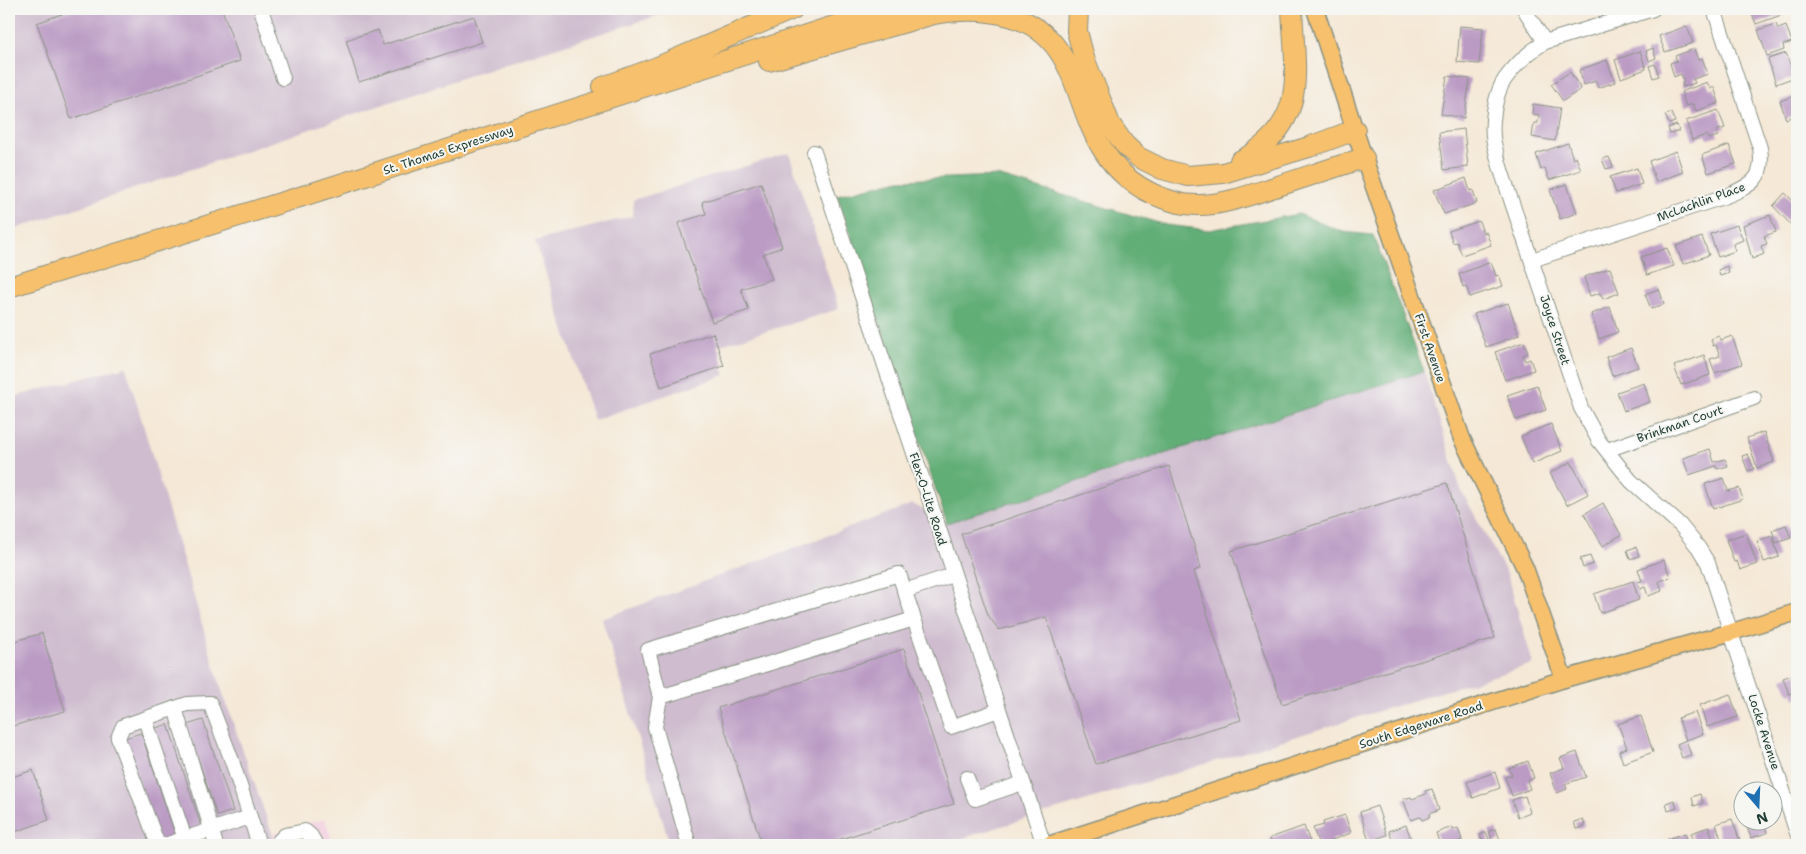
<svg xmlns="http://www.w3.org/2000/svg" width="1806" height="854" viewBox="0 0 1806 854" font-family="'Shantell Sans',sans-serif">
<rect width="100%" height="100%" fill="#f6f6f2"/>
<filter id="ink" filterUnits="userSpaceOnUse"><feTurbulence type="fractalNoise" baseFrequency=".02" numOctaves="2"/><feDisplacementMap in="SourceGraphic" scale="10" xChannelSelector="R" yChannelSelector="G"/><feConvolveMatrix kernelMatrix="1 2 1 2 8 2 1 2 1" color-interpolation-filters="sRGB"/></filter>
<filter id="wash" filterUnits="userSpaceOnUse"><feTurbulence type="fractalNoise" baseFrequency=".0096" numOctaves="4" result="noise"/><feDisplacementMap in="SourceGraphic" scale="20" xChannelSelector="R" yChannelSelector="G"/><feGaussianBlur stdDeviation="1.12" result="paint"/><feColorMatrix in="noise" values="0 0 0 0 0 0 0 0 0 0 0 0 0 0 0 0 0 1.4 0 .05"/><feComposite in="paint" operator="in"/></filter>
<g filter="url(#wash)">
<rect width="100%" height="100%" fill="#f5e8d6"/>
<polygon fill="#f3cfe0" points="325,819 334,845 276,845 273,833"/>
<g fill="#cfbdcf">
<polygon points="9,9 679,9 485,70 9,231"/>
<polygon points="789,153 839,309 714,347 725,375 594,420 535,241 633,216 633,200"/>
<polygon points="126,367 220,685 276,845 9,845 9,398"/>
<polygon points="1424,371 1461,490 1507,574 1533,664 940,845 670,845 602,619 913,504 947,523"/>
</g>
<polygon fill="#62ae77" stroke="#407656" points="997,176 1166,225 1209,230 1299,214 1343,232 1373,235 1424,371 947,523 837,195 900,180"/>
<g id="blocks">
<g fill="#bb9bc4">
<polygon points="73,9 222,9 240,61 71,119 37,23 73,10"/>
<polygon points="1750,9 1785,9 1787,13 1756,24"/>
<polygon points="474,16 482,42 359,82 346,40 378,30 383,45"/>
<polygon points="1776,24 1778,29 1786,26 1792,42 1783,45 1784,50 1767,56 1758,30"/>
<polygon points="1460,26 1483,28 1479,64 1457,62"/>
<polygon points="1687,26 1693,43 1665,52 1659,36"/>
<polygon points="1653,48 1656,58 1649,61 1646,51"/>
<polygon points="1694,49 1698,60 1702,58 1708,74 1693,79 1695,83 1683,87 1682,82 1684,82 1681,74 1674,77 1670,63 1677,61 1675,56"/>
<polygon points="1640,51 1646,69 1621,78 1615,60"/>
<polygon points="1786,53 1795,77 1776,84 1768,59"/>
<polygon points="1607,60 1615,82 1598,88 1596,81 1584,85 1579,70"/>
<polygon points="1655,64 1659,76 1653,78 1649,66"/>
<polygon points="1570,72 1581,89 1563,101 1551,84"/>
<polygon points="1447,76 1470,79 1464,118 1441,114"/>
<polygon points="1707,82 1710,89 1714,87 1719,103 1696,111 1693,104 1686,106 1681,92"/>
<polygon points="1797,95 1797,115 1786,119 1780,101"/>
<polygon points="1533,104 1560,108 1555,141 1532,137 1534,123 1538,123 1539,115 1532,114"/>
<polygon points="1718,110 1725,128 1716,131 1718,136 1708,139 1706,135 1692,140 1686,121"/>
<polygon points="1671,113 1675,122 1669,124 1665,115"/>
<polygon points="1677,125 1679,131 1670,134 1668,128"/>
<polygon points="1464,129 1468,167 1444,170 1439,132"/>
<polygon points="1568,143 1573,159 1576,157 1581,170 1549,180 1545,168 1541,170 1536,154"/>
<polygon points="1729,145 1736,164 1708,173 1702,155"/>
<polygon points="1676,151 1683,172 1656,182 1649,161"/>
<polygon points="1609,157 1613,167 1606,169 1602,159"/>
<polygon points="1637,168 1642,184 1616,193 1610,177"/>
<polygon points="1466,178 1470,191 1473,190 1477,203 1444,214 1434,190"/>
<polygon points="761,183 782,247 763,254 772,279 741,289 749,310 712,322 678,223 706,214 702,202"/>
<polygon points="1567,184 1577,213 1560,219 1550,190"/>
<polygon points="1785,193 1797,205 1797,223 1793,227 1773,206"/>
<polygon points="1770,215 1776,232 1764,236 1767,244 1761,246 1764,254 1752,259 1743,225"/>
<polygon points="1479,221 1483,233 1486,232 1491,245 1462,255 1457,242 1453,243 1449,231"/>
<polygon points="1737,225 1743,240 1733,244 1735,251 1718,257 1710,234"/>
<polygon points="1702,237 1709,255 1683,264 1676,246"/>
<polygon points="1667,248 1674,266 1647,275 1641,257"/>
<polygon points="1491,262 1496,276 1499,275 1503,286 1470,297 1466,286 1463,287 1459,274"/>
<polygon points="1727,266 1729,273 1720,276 1718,270"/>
<polygon points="1610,268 1619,293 1603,299 1600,293 1590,296 1584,277"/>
<polygon points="1659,289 1664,304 1651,309 1645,294"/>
<polygon points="1508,303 1519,335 1486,347 1474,314"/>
<polygon points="1610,307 1618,332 1599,339 1591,314"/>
<polygon points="713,333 724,366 661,387 650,354"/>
<polygon points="1719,336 1721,340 1732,336 1742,364 1715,373 1710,359 1720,356 1716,345 1713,346 1711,339"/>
<polygon points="1524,342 1528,353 1523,355 1525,361 1530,359 1534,370 1505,380 1495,352"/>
<polygon points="1631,348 1638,367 1612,376 1606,357"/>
<polygon points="1704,355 1710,375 1681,385 1674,366"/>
<polygon points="1644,383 1650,402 1624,411 1617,392"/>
<polygon points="1537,385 1546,410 1516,420 1507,395"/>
<polygon points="1551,424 1562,451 1532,464 1521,436"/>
<polygon points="1764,432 1774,462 1757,468 1747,438"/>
<polygon points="1710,449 1714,462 1725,459 1728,466 1717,469 1716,466 1689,475 1683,458"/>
<polygon points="1748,454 1754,469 1748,471 1742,456"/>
<polygon points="1571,462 1588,494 1567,505 1550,473"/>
<polygon points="1169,466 1201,568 1194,571 1241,720 1096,764 1046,617 999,630 988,615 961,534"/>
<polygon points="1724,478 1728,491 1739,488 1743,499 1713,509 1705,484"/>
<polygon points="1447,483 1495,638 1282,704 1231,551"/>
<polygon points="1603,503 1621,535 1603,546 1584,514"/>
<polygon points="1786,525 1791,538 1776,543 1772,530"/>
<polygon points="1746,533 1757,564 1740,570 1737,561 1734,562 1726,540"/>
<polygon points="1772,536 1779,557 1764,562 1757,541"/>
<polygon points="1636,547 1639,556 1630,559 1627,550"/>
<polygon points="1590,556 1593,564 1583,568 1580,559"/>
<polygon points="1664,560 1670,577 1659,581 1662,591 1648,596 1645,587 1640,589 1637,582 1642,581 1638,569"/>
<polygon points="1633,581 1639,600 1600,613 1594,594"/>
<polygon points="42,633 65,711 9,727 9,643"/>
<polygon points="904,649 954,804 821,845 762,845 718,708"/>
<polygon points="1797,673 1797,698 1795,699 1793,693 1789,694 1783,678"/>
<polygon points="1730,694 1738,717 1707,727 1700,705"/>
<polygon points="1695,712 1703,734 1686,740 1678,718"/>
<polygon points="1641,716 1653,752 1623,763 1619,751 1627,748 1618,724"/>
<polygon points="203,720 233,811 217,816 187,725"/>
<polygon points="168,724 202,829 187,834 153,729"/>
<polygon points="141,733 176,837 160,843 125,738"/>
<polygon points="1686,740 1691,755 1682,758 1677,744"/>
<polygon points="1577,752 1586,777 1565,784 1567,789 1557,793 1550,773 1564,768 1560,758"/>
<polygon points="1528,761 1534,778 1527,781 1530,789 1512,796 1505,777 1512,775 1509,768"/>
<polygon points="33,770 49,820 9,834 9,778"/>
<polygon points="1495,772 1500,788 1473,798 1467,782"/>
<polygon points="1432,789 1439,810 1429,814 1430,817 1422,820 1420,817 1411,820 1403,799 1411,797 1412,799 1426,794 1425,791"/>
<polygon points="1700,794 1703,803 1694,806 1692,797"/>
<polygon points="1525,796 1530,812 1518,817 1512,800"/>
<polygon points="1674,800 1677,808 1668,811 1666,803"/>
<polygon points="1377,806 1387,835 1369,841 1360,812"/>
<polygon points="1345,815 1351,833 1332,840 1334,845 1319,845 1313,828 1324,825 1323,822"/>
<polygon points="1583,819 1585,826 1576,829 1574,822"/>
<polygon points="1732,819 1741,844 1723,845 1716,824"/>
<polygon points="1745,822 1764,822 1767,833 1751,838"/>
<polygon points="1406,825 1412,842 1402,845 1394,845 1389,831"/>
<polygon points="1304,826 1311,845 1272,845 1270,838"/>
<polygon points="1452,827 1453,830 1458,828 1462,840 1457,842 1458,845 1440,845 1436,833"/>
<polygon points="1709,827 1715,845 1695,845 1691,833"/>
<polygon points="1496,829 1500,840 1493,842 1489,831"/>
<polygon points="1486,832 1490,842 1483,844 1480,835"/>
<polygon points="1685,833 1689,845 1670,845 1668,839"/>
</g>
</g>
</g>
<g filter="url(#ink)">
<use href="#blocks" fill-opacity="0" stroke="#8a9285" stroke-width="1"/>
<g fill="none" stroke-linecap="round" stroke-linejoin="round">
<g stroke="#8a9285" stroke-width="16">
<g id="minor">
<polyline points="261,9 283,78"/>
<polyline points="1524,9 1545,42"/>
<path d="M1653,9L1545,42C1530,51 1516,64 1505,79C1495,93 1490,126 1494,143C1496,153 1499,163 1502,173L1581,408L1599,441L1631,481L1680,525L1698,547L1708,563L1797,833"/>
<polyline points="814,152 1044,845"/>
<path d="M1532,260L1726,196C1752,185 1765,179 1760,148L1714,9"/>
<polyline points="1607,450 1754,398"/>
<polyline points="904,591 953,575"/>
<polyline points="914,619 899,574 648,650 660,697 914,619 951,727 999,710"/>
<polyline points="660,697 655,727 689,845"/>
<polyline points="175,708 216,845"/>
<polyline points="145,719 185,839"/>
<polyline points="967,778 975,799 1023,783"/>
<polyline points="158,845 118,738 123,726 187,704 210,703 231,758 259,845"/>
<polyline points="165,845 250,817"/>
<polyline points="279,845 279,841 285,835 305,831 311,836 316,845"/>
</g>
</g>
<g stroke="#8a9285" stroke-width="19">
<g id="major">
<polyline points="1315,9 1364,158 1462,439 1525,568 1564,679"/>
<polyline points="1048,845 1564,679 1732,632 1797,612"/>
</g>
</g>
<g stroke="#8a9285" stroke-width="22">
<g id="highway">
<polyline points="1078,9 1077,31 1084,58 1110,124 1124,144 1138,157 1162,169 1188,176 1223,173 1309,147 1355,130"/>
<path d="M769,61L934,14C961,9 987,9 1013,17C1079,39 1072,104 1105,153C1116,170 1134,185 1153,194C1168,201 1184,206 1201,205C1227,204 1253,194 1278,186C1306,177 1335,167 1364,158"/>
<polyline points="603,87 655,68 793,9"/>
<path d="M1240,161C1309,123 1295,76 1292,9"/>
<polyline points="9,287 303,196 887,9"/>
</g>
</g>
<use href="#minor" stroke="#fff" stroke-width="14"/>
<use href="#major" stroke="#f7c06c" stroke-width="16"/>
<use href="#highway" stroke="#f7c06c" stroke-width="20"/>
</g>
</g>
<g text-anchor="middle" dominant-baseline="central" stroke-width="4" stroke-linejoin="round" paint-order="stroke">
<g font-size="12" fill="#1f3d34" stroke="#f6f6f2">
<text transform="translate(448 150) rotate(-18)">St. Thomas Expressway</text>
<text transform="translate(1701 202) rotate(-20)">McLachlin Place</text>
<text transform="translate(1555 330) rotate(72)">Joyce Street</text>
<text transform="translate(1430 348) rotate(71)">First Avenue</text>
<text transform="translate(1680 424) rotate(-19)">Brinkman Court</text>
<text transform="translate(928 499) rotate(72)">Flex-O-Lite Road</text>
<text transform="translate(1421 725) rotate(-18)">South Edgeware Road</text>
<text transform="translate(1764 732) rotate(72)">Locke Avenue</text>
</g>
</g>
<rect width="1806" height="854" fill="none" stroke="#f6f6f2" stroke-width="30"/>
<g transform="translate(1758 806) rotate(161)"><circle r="24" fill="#f6f6f2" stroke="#a0aca6"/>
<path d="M0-4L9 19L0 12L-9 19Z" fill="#1f6fb2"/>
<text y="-8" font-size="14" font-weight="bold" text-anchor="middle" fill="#1f3d34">N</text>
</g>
</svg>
